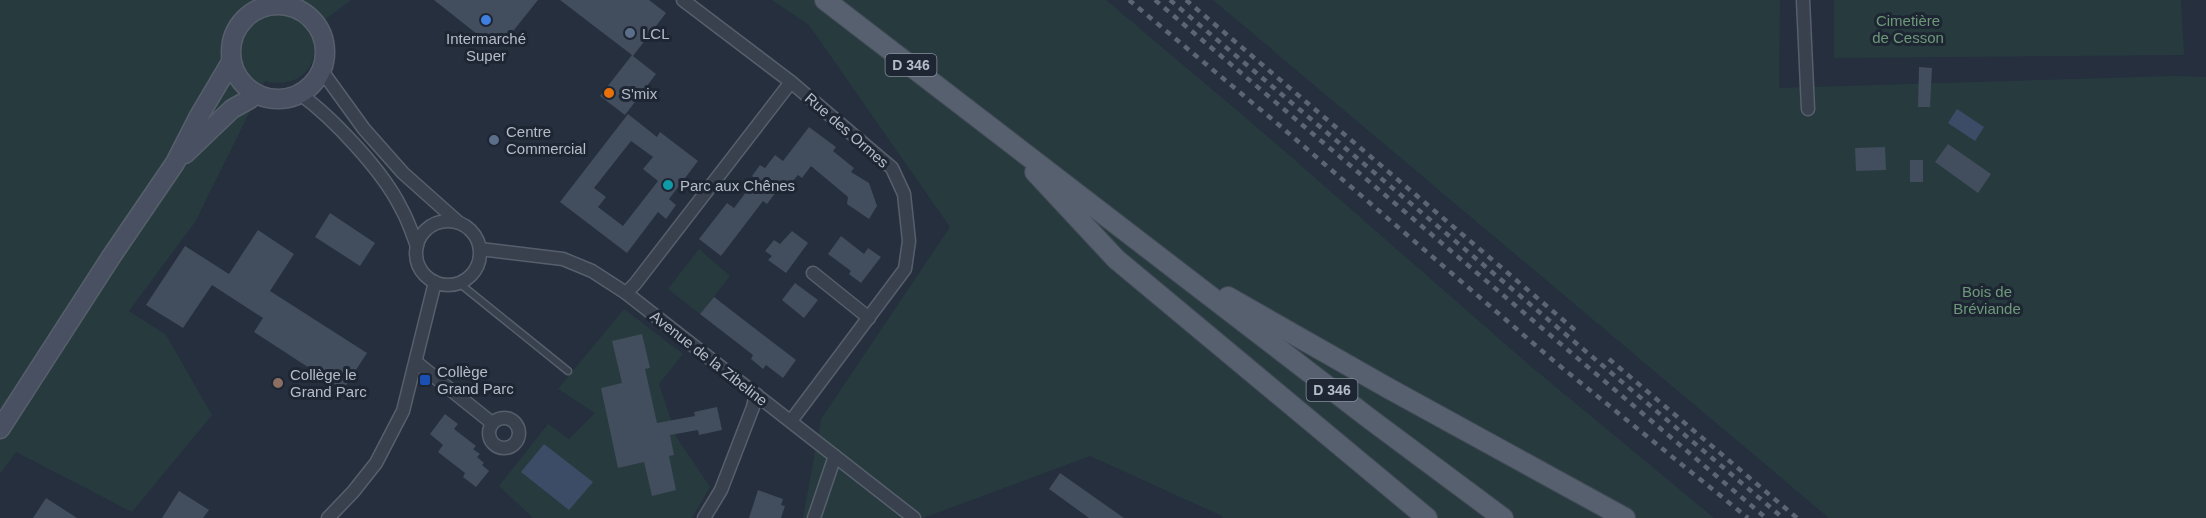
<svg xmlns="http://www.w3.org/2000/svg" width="2206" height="518" viewBox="0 0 2206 518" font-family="Helvetica,sans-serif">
<rect width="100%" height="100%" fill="#252f3e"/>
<g fill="#273b3f">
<path d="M0,0H351L310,31C325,65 298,90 265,81L195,222L129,311L166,335L212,415L132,512L16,452L0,474Z"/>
<polygon points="772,0 1106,0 1266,135 1528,364 1714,518 1222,518 1222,516 1090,456 923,518 803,518 821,419 950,227 809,25"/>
<polygon points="1213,0 1780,0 1779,88 2174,76 2206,77 2206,518 1829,518"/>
<polygon points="1834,0 2181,0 2184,55 1834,58"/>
<polygon points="699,249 730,276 700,314 668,289"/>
<polygon points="624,309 683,354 659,384 677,438 710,487 692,518 533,518 499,486 548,424 569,439 595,413 558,389"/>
</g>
<g fill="#3c4b66">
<polygon points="1957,109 1984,127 1975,141 1948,123"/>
<polygon points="544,444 593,482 569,510 521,472"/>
</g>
<g fill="#424d5d" fill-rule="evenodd">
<polygon points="434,0 538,0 502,45 496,41 492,46"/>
<polygon points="560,0 649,0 666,13 633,56 656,74 625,115 600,96 632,55"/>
<polygon points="1919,67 1932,68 1930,107 1918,107"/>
<path d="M628,114L657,137L660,132L698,161L669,199L676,205L666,219L658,212L627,253L560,202ZM631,141L653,157L643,169L658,181L623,226L598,207L606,197L594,188Z"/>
<polygon points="809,127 836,147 833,151 854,168 851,172 869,183 877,206 869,219 847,204 848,197 811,166 802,178 798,175 787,188 782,184 767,204 763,201 721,256 699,239 727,203 734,208 756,179 752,176 760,165 765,168 775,155 783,161"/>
<polygon points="1948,144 1991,174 1978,193 1935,162"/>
<polygon points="1885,147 1886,170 1856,171 1855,148"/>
<rect x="1910" y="160" width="13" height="22"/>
<polygon points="330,213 375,243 360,266 315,237"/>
<polygon points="258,230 294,254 270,291 367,353 343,390 254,332 263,318 212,285 183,328 146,305 185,246 229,274"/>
<polygon points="792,231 808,243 786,273 768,260 772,256 765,251 774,240 780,244"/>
<polygon points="841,236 864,254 868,248 881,257 861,283 849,274 851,271 828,254"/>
<polygon points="795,283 818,300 804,318 782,300"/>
<polygon points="714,297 796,360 783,378 766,365 763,369 751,359 753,355 700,314"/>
<polygon points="642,334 650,368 645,369 657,423 695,416 694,412 717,407 722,430 699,435 698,430 670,435 674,455 669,456 676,490 652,496 644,462 618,468 601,388 622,383 612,341"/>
<polygon points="445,414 458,424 454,429 476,446 473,449 480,454 477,457 484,463 482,465 489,471 476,487 463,477 465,473 438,452 443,445 430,434"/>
<polygon points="1060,473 1124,518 1089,518 1049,489"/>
<polygon points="758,490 783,499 781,505 785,506 781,518 749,518"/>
<polygon points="179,491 209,510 203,518 162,518"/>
<polygon points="46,498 77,518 33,518"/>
</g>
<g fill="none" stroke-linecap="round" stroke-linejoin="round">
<g stroke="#575f6c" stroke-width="9">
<polyline id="lane" points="459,283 568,371"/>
</g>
<g stroke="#575f6c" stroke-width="15">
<g id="street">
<polyline points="683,0 791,82 892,168 904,194 909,241 905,269 791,421"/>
<polyline points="1803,0 1808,109"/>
<polyline points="322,71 364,129 403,173 458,222"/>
<path d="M300,94C333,118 383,171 401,208C408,220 412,233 417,246"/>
<circle cx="448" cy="253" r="32"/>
<polyline points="480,249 563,259 592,271 626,293 914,518"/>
<polyline points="813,273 869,318"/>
<polyline points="626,293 635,284 791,82"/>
<polyline points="416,362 492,423"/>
<circle cx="504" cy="433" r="15"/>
<polyline points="328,518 353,492 376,463 403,411 435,282"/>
<polyline points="704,518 721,490 753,407 756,394"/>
<polyline points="814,518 835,456"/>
</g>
</g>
<g stroke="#575f6c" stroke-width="21">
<g id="secondary">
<circle cx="278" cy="52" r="47"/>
<polyline points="185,154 232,109 250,99 253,92"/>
<polyline points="0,429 111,257 175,163 199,116 231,62"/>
</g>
</g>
<g stroke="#424a57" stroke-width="22">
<g id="primary">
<polyline points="825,0 1370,419 1503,518"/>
<polyline points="1035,172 1116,259 1427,518"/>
<polyline points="1228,297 1388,388 1625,518"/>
</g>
</g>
<use href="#lane" stroke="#39414e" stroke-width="6"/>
<use href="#street" stroke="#39414e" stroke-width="12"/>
<use href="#secondary" stroke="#485061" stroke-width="18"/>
<use href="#primary" stroke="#57606e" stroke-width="20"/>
<g stroke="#5c6575" stroke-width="4.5" stroke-dasharray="6 6" stroke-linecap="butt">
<polyline points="1129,0 1279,125 1555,362 1748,518"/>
<polyline points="1155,0 1766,518"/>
<polyline points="1170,0 1783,518"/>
<polyline points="1186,0 1575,330"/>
<polyline points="1609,359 1797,518"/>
</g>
</g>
<circle fill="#3f7fe0" stroke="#1e2633" stroke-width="2" cx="486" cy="20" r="6"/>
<g fill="#5c6f8a" stroke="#1e2633" stroke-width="2">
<circle cx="630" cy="33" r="6"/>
<circle cx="494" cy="140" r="6"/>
</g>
<circle fill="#e8710a" stroke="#1e2633" stroke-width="2" cx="609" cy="93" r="6"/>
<circle fill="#0f9aa8" stroke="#1e2633" stroke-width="2" cx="668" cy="185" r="6"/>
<rect fill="#1a4fb4" stroke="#1e2633" stroke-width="2" x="419" y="374" width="12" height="12" rx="3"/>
<circle fill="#8d6e63" stroke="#1e2633" stroke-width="2" cx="278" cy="383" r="6"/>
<g text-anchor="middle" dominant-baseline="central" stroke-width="6" stroke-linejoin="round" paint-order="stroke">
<g fill="#1e2633" stroke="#888f9c" stroke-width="1.5">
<rect x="885.5" y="54" width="51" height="22" rx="4.5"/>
<rect x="1306.5" y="379" width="51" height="22" rx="4.5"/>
</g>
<g font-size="14" font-weight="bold" fill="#b5bcc9">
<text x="911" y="65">D 346</text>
<text x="1332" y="390">D 346</text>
</g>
<g font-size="15" fill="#6d9979" stroke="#1e2633">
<text x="1908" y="20">Cimetière<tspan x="1908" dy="17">de Cesson</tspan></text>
<text x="1987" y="291">Bois de<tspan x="1987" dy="17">Bréviande</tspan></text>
</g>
<g font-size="15" fill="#b5bcc9" stroke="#1e2633" text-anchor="start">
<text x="642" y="33">LCL</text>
<text x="486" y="38" text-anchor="middle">Intermarché<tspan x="486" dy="17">Super</tspan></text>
<text x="621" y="93">S'mix</text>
<text x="506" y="131">Centre<tspan x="506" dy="17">Commercial</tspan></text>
<text x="680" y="185">Parc aux Chênes</text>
<text x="437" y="371">Collège<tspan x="437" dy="17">Grand Parc</tspan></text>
<text x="290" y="374">Collège le<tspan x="290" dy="17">Grand Parc</tspan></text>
</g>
<g font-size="15" fill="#b5bcc9" stroke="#1e2633">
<text transform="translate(847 130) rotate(41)">Rue des Ormes</text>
<text transform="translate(709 358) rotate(38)">Avenue de la Zibeline</text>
</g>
</g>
</svg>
